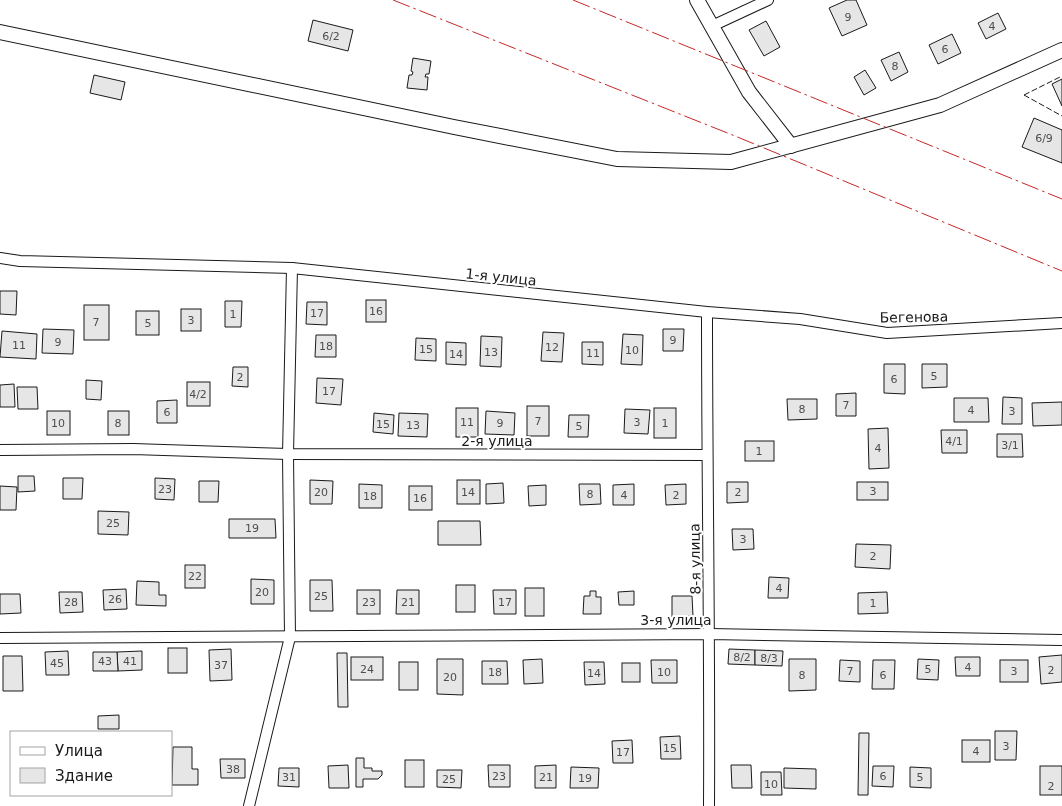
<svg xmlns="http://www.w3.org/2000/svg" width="1062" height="806" viewBox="0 0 1062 806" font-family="'DejaVu Sans',sans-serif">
<rect width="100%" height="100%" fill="#fff"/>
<g fill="#e6e6e6" stroke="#1a1a1a">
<polygon points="847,0 856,0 867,25 842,36 829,8"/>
<polygon points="998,13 1006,29 986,39 978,23"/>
<polygon points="313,20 353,30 348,51 308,41"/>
<polygon points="766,21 780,47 764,56 749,30"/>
<polygon points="952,34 961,53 938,64 929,45"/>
<polygon points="899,52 908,72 891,81 881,60"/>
<polygon points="413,58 431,61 429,74 426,74 425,77 428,77 427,90 407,88 409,75 412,75 413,72 411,71"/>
<polygon points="865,70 876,88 864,95 854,77"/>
<polygon points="94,75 125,82 121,100 90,93"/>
<polygon points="1062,79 1062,106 1052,84"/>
<polygon points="1034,118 1062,130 1062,163 1022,147"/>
<polygon points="0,291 17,291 16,315 0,314"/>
<rect x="366" y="300" width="20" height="22"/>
<polygon points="225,301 242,301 241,327 225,327"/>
<polygon points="307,302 327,302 327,325 306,324"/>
<rect x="84" y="305" width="25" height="35"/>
<rect x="181" y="309" width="20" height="22"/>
<rect x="136" y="311" width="23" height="24"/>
<polygon points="43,329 74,330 73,354 42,353"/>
<polygon points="663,329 684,329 683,351 663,351"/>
<polygon points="2,331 37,334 36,359 0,357"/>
<polygon points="543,332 564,333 562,362 541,361"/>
<polygon points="623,334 643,335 642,365 621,364"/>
<polygon points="316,335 336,335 336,357 315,357"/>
<polygon points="481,336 502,337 501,367 480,366"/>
<polygon points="416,338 436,339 436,361 415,360"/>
<polygon points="446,342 466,343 466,365 446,364"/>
<polygon points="582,342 603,342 603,365 582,364"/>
<polygon points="884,364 905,364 905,394 884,393"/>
<polygon points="922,364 947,364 947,387 922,388"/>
<polygon points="233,367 248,367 248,387 232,386"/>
<polygon points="317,378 343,379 341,405 316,403"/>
<polygon points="86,380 102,381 101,400 86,399"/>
<rect x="187" y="382" width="23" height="24"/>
<polygon points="14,384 15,407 0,407 0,385"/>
<polygon points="17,387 37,387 38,409 18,409"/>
<polygon points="856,393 856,416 836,416 836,394"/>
<polygon points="1003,397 1022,398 1022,424 1002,424"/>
<polygon points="954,398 988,398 989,422 954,422"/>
<polygon points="787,399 817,399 817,419 788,420"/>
<polygon points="177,400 177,423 157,423 157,401"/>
<polygon points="1062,402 1062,425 1033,426 1032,403"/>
<rect x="527" y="406" width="22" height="30"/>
<rect x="456" y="408" width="22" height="29"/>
<rect x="654" y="408" width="22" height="30"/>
<polygon points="625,409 650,410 648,434 624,433"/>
<rect x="47" y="411" width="23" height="24"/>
<rect x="108" y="411" width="21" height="24"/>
<polygon points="486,411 515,413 514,435 485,434"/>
<polygon points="374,413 394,415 393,434 373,432"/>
<polygon points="399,413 428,414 427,437 398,436"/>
<polygon points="569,415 589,415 588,437 568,437"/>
<polygon points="888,428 889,468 869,469 868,429"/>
<polygon points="941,430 967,430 967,453 942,453"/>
<polygon points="997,434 1022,434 1023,457 997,457"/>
<rect x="745" y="441" width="29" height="20"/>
<polygon points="18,476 34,476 35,491 18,492"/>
<polygon points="63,478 83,478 82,499 63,499"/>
<polygon points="155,478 175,479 174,500 155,499"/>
<polygon points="310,480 333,481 332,504 310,504"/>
<rect x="457" y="480" width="23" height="24"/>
<polygon points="199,481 219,481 218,502 199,502"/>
<polygon points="727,482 748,482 748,502 727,503"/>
<rect x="857" y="482" width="31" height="18"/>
<polygon points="503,483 504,503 486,504 486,484"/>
<polygon points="359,484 382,485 382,508 359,508"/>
<polygon points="579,484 600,484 601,504 580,505"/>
<polygon points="634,484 634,505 613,505 613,485"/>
<polygon points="686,484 686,504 666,505 665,485"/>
<polygon points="546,485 546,505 529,506 528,486"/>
<polygon points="0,486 17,487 16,510 0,510"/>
<rect x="409" y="486" width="23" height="24"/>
<polygon points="98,511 129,512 128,535 98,534"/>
<polygon points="229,519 275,519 276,538 229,538"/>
<polygon points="438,521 480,521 481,545 438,545"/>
<polygon points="732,529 753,529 754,549 733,550"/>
<polygon points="856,544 891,545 890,569 855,567"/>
<rect x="185" y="565" width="20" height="23"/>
<polygon points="769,577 789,578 788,598 768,598"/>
<polygon points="251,579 274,580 274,604 251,604"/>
<polygon points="310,580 332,580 333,611 310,611"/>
<polygon points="137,581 159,582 159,595 166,595 166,606 136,605"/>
<rect x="456" y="585" width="19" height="27"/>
<rect x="525" y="588" width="19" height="28"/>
<polygon points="126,589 127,609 104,610 103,590"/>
<rect x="357" y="590" width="23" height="24"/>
<polygon points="397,590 419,590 419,614 396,614"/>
<polygon points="493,590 516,590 516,614 494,614"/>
<polygon points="590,591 596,591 596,597 601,597 601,614 583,614 584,596 590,596"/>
<polygon points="634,591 634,605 619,605 618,592"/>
<polygon points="59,592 82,592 83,612 60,613"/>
<polygon points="887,592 888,613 858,614 858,593"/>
<polygon points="0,594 20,594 21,613 0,614"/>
<polygon points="672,596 692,596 693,616 672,617"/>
<rect x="168" y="648" width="19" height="25"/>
<polygon points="231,649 232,680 210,681 209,650"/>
<polygon points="729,649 755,650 755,665 728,664"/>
<polygon points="755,650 783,651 782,666 755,665"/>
<polygon points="68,651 69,675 46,675 45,652"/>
<polygon points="142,651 142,670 118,671 117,652"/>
<polygon points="93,652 117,652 118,671 93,671"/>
<polygon points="337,653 347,653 348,707 338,707"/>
<polygon points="1062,655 1062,682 1041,684 1039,657"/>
<polygon points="3,656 22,656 23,691 3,691"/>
<rect x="351" y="657" width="32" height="23"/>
<polygon points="955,657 980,657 980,676 956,676"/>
<polygon points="437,659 463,659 463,695 437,694"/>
<polygon points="542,659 543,683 524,684 523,660"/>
<polygon points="789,659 816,659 816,690 789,691"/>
<polygon points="918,659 939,660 938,680 917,679"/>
<polygon points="651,660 677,660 677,683 652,683"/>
<polygon points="840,660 860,661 860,682 839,681"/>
<polygon points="873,660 895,660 894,689 872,689"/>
<rect x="1000" y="660" width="28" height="22"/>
<polygon points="482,661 507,661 508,684 482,684"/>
<rect x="399" y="662" width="19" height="28"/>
<polygon points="584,662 604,662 605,684 585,685"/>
<rect x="622" y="663" width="18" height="19"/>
<polygon points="119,715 119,729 98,729 98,716"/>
<polygon points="995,731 1017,731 1016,760 995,760"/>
<polygon points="859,733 869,733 868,795 858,795"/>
<polygon points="680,736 681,759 661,759 660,737"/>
<polygon points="632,740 633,763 613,763 612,741"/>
<rect x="962" y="740" width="28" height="22"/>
<polygon points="173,747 192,747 192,769 198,769 198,785 172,785"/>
<polygon points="356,758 364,758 364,768 372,768 372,771 382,771 382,775 378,779 363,779 363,787 356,787"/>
<polygon points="220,759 245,759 245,778 221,778"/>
<rect x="405" y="760" width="19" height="27"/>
<polygon points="348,765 349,788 329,788 328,766"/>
<polygon points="488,765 510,765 510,787 489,787"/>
<polygon points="556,765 556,788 535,788 535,766"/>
<polygon points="731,765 751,765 752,788 732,788"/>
<polygon points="873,766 894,766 893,787 872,786"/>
<rect x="1040" y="766" width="22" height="29"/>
<polygon points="571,767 599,768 598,788 570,788"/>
<polygon points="910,767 931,768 931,788 910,787"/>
<polygon points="279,768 299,768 299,787 278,786"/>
<polygon points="784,768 816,769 816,789 784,788"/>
<polygon points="437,770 462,770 461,788 437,787"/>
<polygon points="761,772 781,772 782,795 761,795"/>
</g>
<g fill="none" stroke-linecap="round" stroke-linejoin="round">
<g stroke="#1a1a1a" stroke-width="12">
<g id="street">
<polyline points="712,26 768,0"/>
<polyline points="0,258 20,261 292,268 707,312 800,319 887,333 1062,323"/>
<path d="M707,312C707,477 710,641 709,806"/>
<polyline points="0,450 133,449 288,454 707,455"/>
<polyline points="0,638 710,634 1062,640"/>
<polyline points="249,806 290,637 288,454 292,268"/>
</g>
</g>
<g stroke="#1a1a1a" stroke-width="16">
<g id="secondary">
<polyline points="697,0 749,92 791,146"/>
<polyline points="0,32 454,127 617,159 731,162 940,105 1062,50"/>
</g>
</g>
<use href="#street" stroke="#fff" stroke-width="10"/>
<use href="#secondary" stroke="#fff" stroke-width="14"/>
<g stroke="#1a1a1a" stroke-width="1" stroke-dasharray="6 2.5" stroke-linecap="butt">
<polyline points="1024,95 1062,116"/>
<polyline points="1024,95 1062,76"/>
</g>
<g stroke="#c62828" stroke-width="1" stroke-dasharray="18 4 2.5 4" stroke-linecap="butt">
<polyline points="393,0 735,136 1062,271"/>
<polyline points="573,0 1062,199"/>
</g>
</g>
<g text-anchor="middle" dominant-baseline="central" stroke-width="4" stroke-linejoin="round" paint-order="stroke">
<g font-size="11" fill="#4d4d4d">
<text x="848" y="17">9</text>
<text x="992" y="26">4</text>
<text x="331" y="36">6/2</text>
<text x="945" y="49">6</text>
<text x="895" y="66">8</text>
<text x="1044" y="138">6/9</text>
<text x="376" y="311">16</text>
<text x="317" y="313">17</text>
<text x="233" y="314">1</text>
<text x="191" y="320">3</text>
<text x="96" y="322">7</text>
<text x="148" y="323">5</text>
<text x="673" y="340">9</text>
<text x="58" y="342">9</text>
<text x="19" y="345">11</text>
<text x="326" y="346">18</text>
<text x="552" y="347">12</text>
<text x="426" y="349">15</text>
<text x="632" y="350">10</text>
<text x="491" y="352">13</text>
<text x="593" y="353">11</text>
<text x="456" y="354">14</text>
<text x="934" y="376">5</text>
<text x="240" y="377">2</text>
<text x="894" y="379">6</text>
<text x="329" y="391">17</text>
<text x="198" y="394">4/2</text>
<text x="846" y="405">7</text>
<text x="802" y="409">8</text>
<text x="971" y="410">4</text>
<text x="1012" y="411">3</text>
<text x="167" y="412">6</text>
<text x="538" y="421">7</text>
<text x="467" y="422">11</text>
<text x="637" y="422">3</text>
<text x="58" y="423">10</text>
<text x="118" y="423">8</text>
<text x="500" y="423">9</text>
<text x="665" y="423">1</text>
<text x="383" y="424">15</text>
<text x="413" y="425">13</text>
<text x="579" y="426">5</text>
<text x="954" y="441">4/1</text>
<text x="1010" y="445">3/1</text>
<text x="878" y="448">4</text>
<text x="759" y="451">1</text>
<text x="165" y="489">23</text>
<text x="873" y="491">3</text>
<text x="321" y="492">20</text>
<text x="468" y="492">14</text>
<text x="738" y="492">2</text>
<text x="590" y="494">8</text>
<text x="624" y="495">4</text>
<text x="676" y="495">2</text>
<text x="370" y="496">18</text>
<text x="420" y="498">16</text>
<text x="113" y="523">25</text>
<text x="252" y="528">19</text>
<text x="743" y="539">3</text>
<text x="873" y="556">2</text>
<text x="195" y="576">22</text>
<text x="779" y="588">4</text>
<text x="262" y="592">20</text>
<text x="321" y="596">25</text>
<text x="115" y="599">26</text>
<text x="71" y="602">28</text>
<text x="369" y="602">23</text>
<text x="408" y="602">21</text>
<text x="505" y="602">17</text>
<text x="873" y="603">1</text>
<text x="742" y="657">8/2</text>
<text x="769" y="658">8/3</text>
<text x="105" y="661">43</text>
<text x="130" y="661">41</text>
<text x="57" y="663">45</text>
<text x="221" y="665">37</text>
<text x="968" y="667">4</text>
<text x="367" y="669">24</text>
<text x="928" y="669">5</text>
<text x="1051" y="670">2</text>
<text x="850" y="671">7</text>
<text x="1014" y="671">3</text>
<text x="495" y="672">18</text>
<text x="664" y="672">10</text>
<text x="594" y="673">14</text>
<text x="802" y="675">8</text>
<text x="883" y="675">6</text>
<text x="450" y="677">20</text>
<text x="1006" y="746">3</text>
<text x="670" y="748">15</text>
<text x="976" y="751">4</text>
<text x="623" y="752">17</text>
<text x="233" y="769">38</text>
<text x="499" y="776">23</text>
<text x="883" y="776">6</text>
<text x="289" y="777">31</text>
<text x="546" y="777">21</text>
<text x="920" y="777">5</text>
<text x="585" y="778">19</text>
<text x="449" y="779">25</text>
<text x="771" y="784">10</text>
<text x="1051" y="786">2</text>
</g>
<g font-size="14" fill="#1a1a1a" stroke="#fff">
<text transform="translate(501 277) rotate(6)">1-я улица</text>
<text transform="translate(914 317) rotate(-1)">Бегенова</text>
<text x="497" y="441">2-я улица</text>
<text transform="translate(695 559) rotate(-91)">8-я улица</text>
<text x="676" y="620">3-я улица</text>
</g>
</g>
<rect x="10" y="731" width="162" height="65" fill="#ffffff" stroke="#a3a3a3"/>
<rect x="20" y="747" width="25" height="8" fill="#ffffff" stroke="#a3a3a3"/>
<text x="55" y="756" font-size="15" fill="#1a1a1a">Улица</text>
<rect x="20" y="768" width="25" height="15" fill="#e6e6e6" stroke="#a3a3a3"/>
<text x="55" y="781" font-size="15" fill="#1a1a1a">Здание</text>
</svg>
